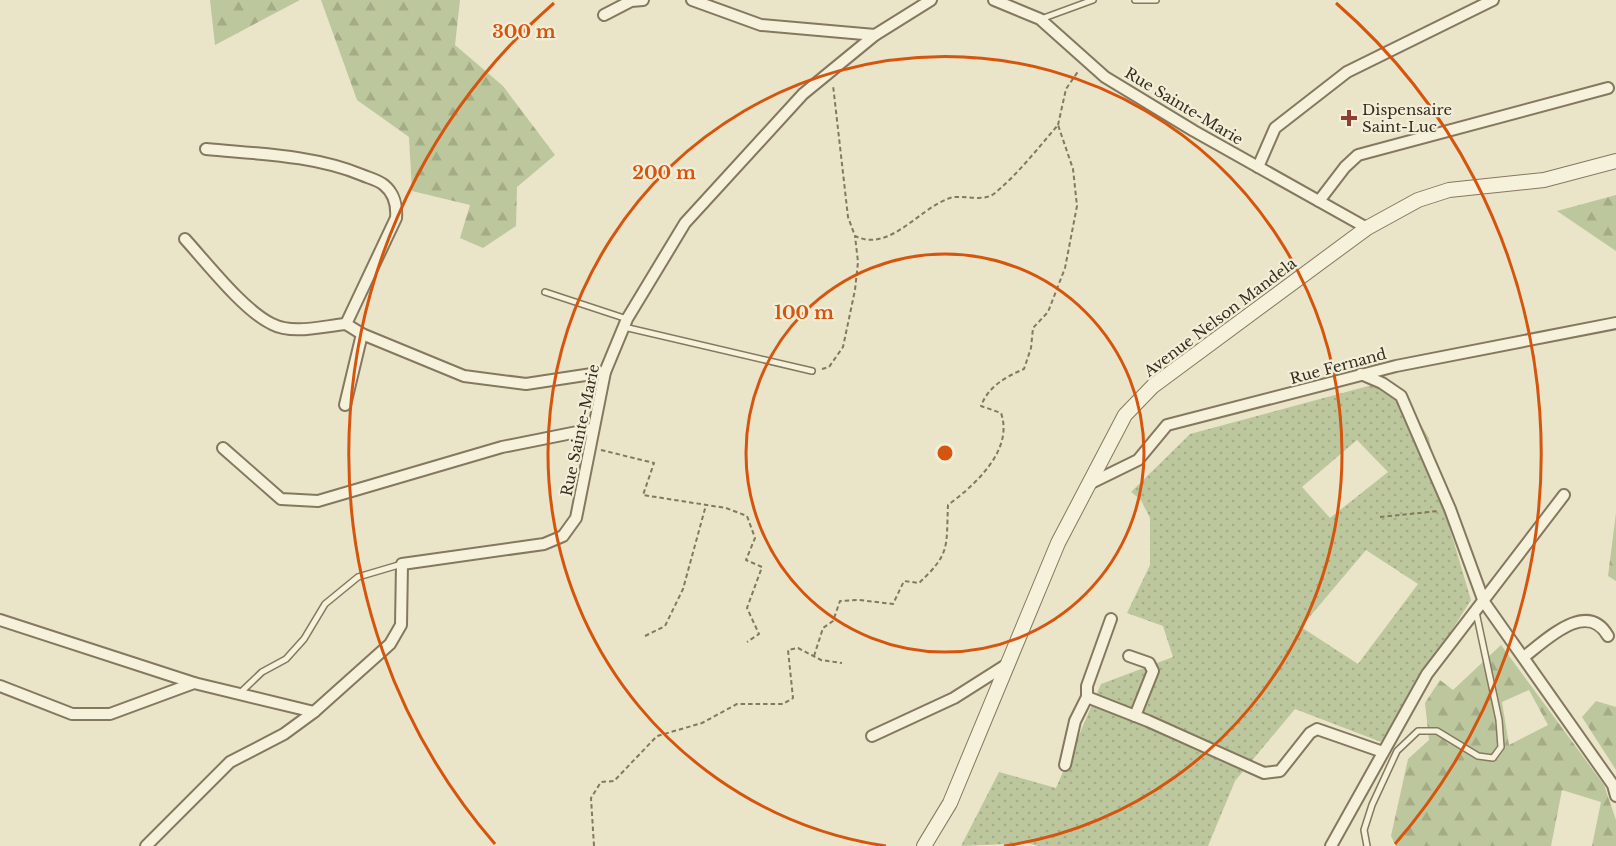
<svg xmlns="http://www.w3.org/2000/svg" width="1616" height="846" viewBox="0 0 1616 846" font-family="'Libre Baskerville',serif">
<defs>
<pattern id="grass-dots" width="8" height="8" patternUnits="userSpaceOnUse" patternTransform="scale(1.5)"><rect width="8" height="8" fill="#bdc79d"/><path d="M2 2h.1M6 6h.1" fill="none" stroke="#a3ab87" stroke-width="1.8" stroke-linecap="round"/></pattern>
<pattern id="forest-firs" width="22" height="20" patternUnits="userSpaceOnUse" patternTransform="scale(1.5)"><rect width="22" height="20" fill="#bdc79d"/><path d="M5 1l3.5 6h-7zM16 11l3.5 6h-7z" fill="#a3ab87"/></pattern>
</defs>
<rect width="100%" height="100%" fill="#eae4c8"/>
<path fill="url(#grass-dots)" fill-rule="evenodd" d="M1372,385L1405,399L1429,438L1438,489L1471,600L1381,742L1295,709L1235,781L1208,846H1038L1027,843L961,846L999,772L1056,788L1101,684L1173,657L1163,626L1127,613L1150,565V518L1141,500L1131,492L1190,434ZM1357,440L1388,472L1330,518L1302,487ZM1366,550L1418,584L1358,664L1301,627Z"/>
<g fill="url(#forest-firs)" fill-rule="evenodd">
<polygon points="210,0 300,0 215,45"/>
<polygon points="321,0 460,0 455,45 503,86 555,155 517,187 516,226 483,248 460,238 470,205 412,191 409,137 357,100"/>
<polygon points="1616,195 1616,251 1557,211"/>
<polygon points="1616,513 1616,581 1608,576"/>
<path d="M1501,645L1604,785L1616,820V846H1592L1601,802L1562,790L1551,846H1396L1391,836L1408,759L1429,740L1425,703L1440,680L1453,690ZM1529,690L1548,725L1509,745L1502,702Z"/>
<polygon points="1596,701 1616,707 1616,770 1582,717"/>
</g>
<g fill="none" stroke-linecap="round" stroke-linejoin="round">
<g stroke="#84785f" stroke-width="8">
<g id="service">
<polyline points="1135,0 1156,0"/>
<polyline points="1041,19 1093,0"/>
<polyline points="545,292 627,319"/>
<polyline points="624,327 812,371"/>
<polyline points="240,693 262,672 286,659 304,639 325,604 358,577 402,564"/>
<polyline points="1367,846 1364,830 1372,805 1397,751 1418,731 1437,731 1478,756 1493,758 1501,747 1499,720 1476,612"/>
</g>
</g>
<g stroke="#84785f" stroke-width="14">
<g id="minor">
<polyline points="692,0 761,25 875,35"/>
<polyline points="994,0 1040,19 1105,77 1194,131 1367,228"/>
<polyline points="604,15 631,1 643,0"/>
<path d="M206,149C258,154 314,155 362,175C369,178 378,180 384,185C394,193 397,206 396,218L346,324L362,334"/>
<polyline points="1258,167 1275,128 1347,72 1493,0"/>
<polyline points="1319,201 1345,167 1358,155 1608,88"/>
<path d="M185,239C206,262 244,311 272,324C293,335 323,326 346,324"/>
<polyline points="1361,374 1382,383 1401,396 1450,509 1484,602 1613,785 1616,796"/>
<polyline points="345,405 362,334 464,376 526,384 605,372"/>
<polyline points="223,448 281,499 318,501 502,447 592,429"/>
<polyline points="1089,484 1138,460 1167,425 1396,366 1616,323"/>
<polyline points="1111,619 1087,686 1087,697 1148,721 1264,773 1280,771 1310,733 1317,729 1383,752"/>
<polyline points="0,620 194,683"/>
<polyline points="1129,656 1149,663 1153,671 1135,716"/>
<path d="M1524,657C1546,640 1587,599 1608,636"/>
<polyline points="0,686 72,714 110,714 194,683 314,712"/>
<polyline points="872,736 954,698 1006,665"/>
<polyline points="1065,765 1075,721 1087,697"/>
<polyline points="146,846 230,762 284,734 314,712 390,644 401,625 402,564 544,544 563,536 576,518 605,372 627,319 685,223 803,94 875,35 931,0"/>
<polyline points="1331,846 1427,674 1564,495"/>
</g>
</g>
<g stroke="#84785f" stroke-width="16">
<polyline id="tertiary" points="924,846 950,803 1058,543 1125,415 1153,386 1367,228 1418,200 1449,190 1544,180 1616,161"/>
</g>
<g stroke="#84785f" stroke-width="2" stroke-dasharray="4.5 3" stroke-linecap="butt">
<polyline points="1058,125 1066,89 1079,70"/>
<polyline points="822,369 829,367 843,347 855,290 858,262 855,236"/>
<polyline points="601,450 654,463 643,495 726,508 747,516 755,538 746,560 762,567 747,608 759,634 747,642"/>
<polyline points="1380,517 1438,511"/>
<polyline points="645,636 665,626 683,589 706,505"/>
<path d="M814,656L823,628L833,621L840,601L859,600L893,604L904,581L919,583C951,553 946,547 948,505C975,485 1014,450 1001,413L981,406C988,387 1005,377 1024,369L1031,348L1033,328L1048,312L1065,268L1077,206L1073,169L1058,125C1038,148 1018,174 995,193C983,203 963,194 950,198C919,208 890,253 855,236L848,217L833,85"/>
<polyline points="594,846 591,798 601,782 614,781 657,736 702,723 737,704 783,704 793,698 788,650 798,648 821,660 842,663"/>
</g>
<use href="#service" stroke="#f6f1db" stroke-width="5"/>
<use href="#minor" stroke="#f6f1db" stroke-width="10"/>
<use href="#tertiary" stroke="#f6f1db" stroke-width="14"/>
</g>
<g fill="none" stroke="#d6550e" stroke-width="3">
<circle cx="945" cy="453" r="199"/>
<path d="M886 846A397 397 0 1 1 1004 846"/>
<path d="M495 844A596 596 0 0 1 554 3M1336 3A596 596 0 0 1 1395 844"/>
</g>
<path fill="#8d3f35" stroke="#f2eed7" stroke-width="2" d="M1346 109h6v6h6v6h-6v6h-6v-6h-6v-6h6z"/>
<g text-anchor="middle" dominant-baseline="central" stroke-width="4.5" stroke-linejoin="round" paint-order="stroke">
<g font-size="15" fill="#362e21" stroke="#f2eed7">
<text transform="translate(1184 106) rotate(31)">Rue Sainte-Marie</text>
<text transform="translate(1220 317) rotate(-37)">Avenue Nelson Mandela</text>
<text transform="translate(1338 366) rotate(-15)">Rue Fernand</text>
<text transform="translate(580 430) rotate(-78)">Rue Sainte-Marie</text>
</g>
<g font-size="15" fill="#362e21" stroke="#f2eed7" text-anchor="start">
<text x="1362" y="109">Dispensaire<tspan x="1362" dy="17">Saint-Luc</tspan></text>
</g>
</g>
<circle cx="945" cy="453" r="9" fill="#d6550e" stroke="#f2eed7" stroke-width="3"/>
<g font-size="18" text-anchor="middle" font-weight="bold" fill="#d6550e" stroke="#f2eed7" stroke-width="4.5" stroke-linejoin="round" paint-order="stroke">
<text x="524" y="38">300 m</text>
<text x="664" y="179">200 m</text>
<text x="804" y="319">100 m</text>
</g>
</svg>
